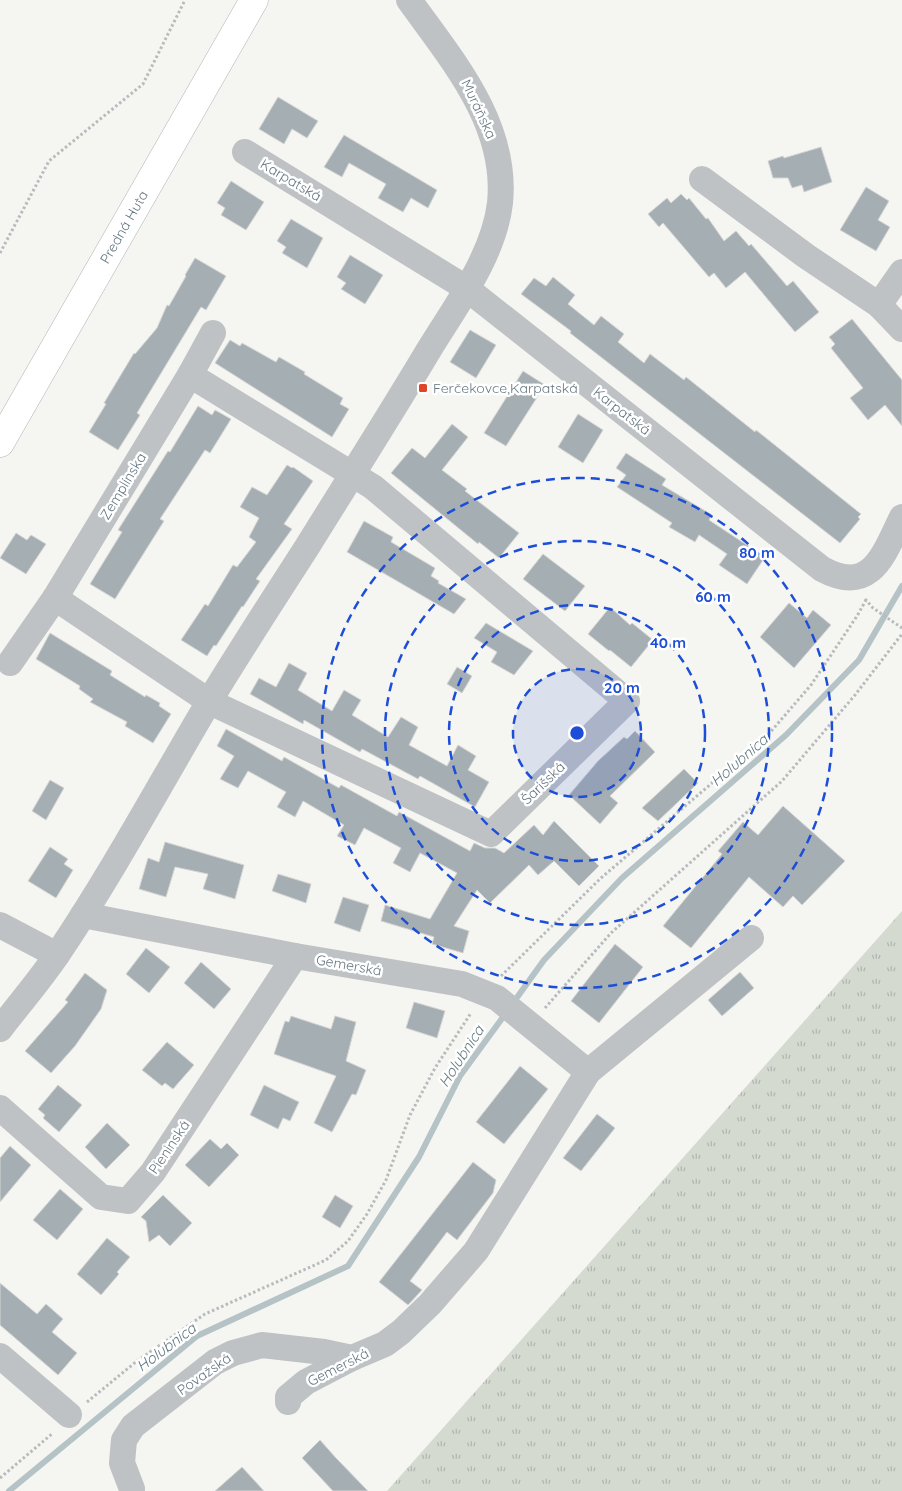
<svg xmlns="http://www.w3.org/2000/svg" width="902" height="1491" viewBox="0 0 902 1491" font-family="Quicksand,sans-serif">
<defs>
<pattern id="grass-tufts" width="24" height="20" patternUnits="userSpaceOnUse" patternTransform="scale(1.25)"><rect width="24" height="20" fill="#d5dad1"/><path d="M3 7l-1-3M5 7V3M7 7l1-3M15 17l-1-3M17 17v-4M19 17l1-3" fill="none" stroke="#b0b6af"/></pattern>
</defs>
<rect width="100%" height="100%" fill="#f5f5f1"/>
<polygon fill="url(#grass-tufts)" points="902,911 902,1491 387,1491"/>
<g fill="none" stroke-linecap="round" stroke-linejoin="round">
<g stroke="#b5c3c6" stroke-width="6">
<polyline points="513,1003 544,960 622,878 786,735 859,660 902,586"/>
<polyline points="9,1491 197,1336 348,1266 419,1157 460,1076 506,1013"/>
</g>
</g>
<g fill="#a5aeb3" stroke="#d6d6d4">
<polygon points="278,97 318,121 307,138 292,129 284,144 259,129"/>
<polygon points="344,135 437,190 428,208 411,198 403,212 378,198 386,184 349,163 342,177 324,167"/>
<polygon points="821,147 832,182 804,192 802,185 792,188 788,178 773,178 768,161 783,156 784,158"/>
<polygon points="231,181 264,202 246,230 221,215 225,208 217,203"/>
<polygon points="866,187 889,201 878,220 890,227 876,251 840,230"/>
<polygon points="681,194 687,200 689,198 706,219 708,218 724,241 736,231 749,246 751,244 787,286 793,281 819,312 795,332 745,272 726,288 714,273 709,277 663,223 659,227 648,214 667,198 671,203"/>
<polygon points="291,219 323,238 307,268 282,253 286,247 277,241"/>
<polygon points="350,255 383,275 365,304 341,289 346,283 337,277"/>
<polygon points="195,258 226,276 206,310 201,307 137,413 140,415 118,450 89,432 106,404 104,403 134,353 135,354 157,328 167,305 169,306 186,276 185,275"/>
<polygon points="553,277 575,295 568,304 594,325 601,316 624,334 618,342 644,363 650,354 684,380 686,377 755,432 756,430 861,514 858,517 860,519 840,543 570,333 571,331 521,294 534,278 546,286"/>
<polygon points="852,319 902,380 902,426 885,405 868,420 850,398 863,388 831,348 835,344 829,337"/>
<polygon points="470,330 496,345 476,378 450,362"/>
<polygon points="230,340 240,346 242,343 276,362 279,357 305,372 304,374 343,398 340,404 349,409 332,437 215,363"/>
<polygon points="523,371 545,385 506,446 484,433"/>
<polygon points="198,406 212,415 215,410 231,419 210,453 205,450 160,519 164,521 115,599 90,584 122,532 118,530 168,451 170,452"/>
<polygon points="578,414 603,430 583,463 558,447"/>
<polygon points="452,424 468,437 442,470 467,489 465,491 519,533 499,558 479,542 478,544 391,473 412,448 425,458"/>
<polygon points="626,453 666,479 662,485 712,515 709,520 765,557 747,584 719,565 727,554 699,535 695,542 669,527 672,523 617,487 626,475 616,468"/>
<polygon points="287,465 292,468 293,467 313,481 284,524 292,529 256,579 260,581 243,607 242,606 216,646 214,645 207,656 181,640 205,604 208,606 233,565 237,567 256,542 249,537 259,518 240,507 252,487 267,495"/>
<polygon points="364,521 393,537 391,542 435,568 431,576 439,581 438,583 466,599 454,614 347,552"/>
<polygon points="16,533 27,540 31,535 46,544 26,574 0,558"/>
<polygon points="543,554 585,586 565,611 523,579"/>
<polygon points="789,603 807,618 813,610 831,625 794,668 760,637"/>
<polygon points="610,607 630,625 632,623 653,640 631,667 610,650 609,651 588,634"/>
<polygon points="486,623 533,651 514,675 491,662 497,652 474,638"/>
<polygon points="50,633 112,671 110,675 145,697 146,695 160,703 159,706 171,714 153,743 125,726 127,722 90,702 93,699 79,689 80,686 36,659"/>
<polygon points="289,663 307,673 298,690 332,711 344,690 361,700 352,715 388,737 401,717 418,727 409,745 447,766 458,745 476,756 468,770 489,782 475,807 420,776 418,779 362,749 360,752 304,720 303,724 250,694 259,678 276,687"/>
<polygon points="457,667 472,676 462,693 447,684"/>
<polygon points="226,729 282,761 284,757 339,788 341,785 397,816 399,812 470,851 474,843 485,848 495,848 504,853 534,825 543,835 554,821 599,866 579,886 554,861 538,875 529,865 490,903 477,890 454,926 469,931 463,953 432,944 434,937 381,921 385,905 430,919 457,873 420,853 410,872 393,863 401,848 364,828 355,845 337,836 344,825 303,801 295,817 277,807 286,792 248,771 238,788 220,779 234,756 217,746"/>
<polygon points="635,731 655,752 610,796 618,803 600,824 569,795 598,761 624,737 627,739"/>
<polygon points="684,769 698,783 658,821 642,808"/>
<polygon points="50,780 64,788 46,820 32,811"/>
<polygon points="783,806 845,861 802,905 793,896 783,907 749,877 691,948 663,926 722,854 718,851 743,822 758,835"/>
<polygon points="165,842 244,865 235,899 203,889 208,874 175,867 166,897 139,889 148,858 159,862"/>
<polygon points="50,847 68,859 64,864 73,870 56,898 28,881"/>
<polygon points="278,874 311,884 306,903 272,891"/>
<polygon points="343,897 369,905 360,932 334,923"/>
<polygon points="615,944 643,967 599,1023 571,1001"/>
<polygon points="146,948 170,967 149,993 126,974"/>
<polygon points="201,962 231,989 214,1009 184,983"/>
<polygon points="740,972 754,988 722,1016 708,1000"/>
<polygon points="85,973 107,990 101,1009 75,1046 51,1073 25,1051 68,1002 65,1000"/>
<polygon points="414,1002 445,1011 437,1038 406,1028"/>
<polygon points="291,1016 331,1029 335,1016 356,1022 346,1061 366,1070 356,1095 352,1094 332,1132 314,1123 336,1076 274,1054 285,1021 289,1022"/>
<polygon points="167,1042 194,1065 173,1089 165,1083 162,1086 142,1070"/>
<polygon points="520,1066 548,1089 504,1144 476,1122"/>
<polygon points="58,1085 82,1105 59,1132 43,1118 45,1115 38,1109"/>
<polygon points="264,1085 299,1102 290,1121 283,1118 278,1129 250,1115"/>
<polygon points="597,1114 615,1128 581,1171 563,1158"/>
<polygon points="107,1123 130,1145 106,1169 85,1147"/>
<polygon points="210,1139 221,1149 227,1143 239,1155 209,1187 185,1165"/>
<polygon points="10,1146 31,1165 0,1202 0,1158"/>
<polygon points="473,1162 496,1180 493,1193 457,1240 447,1232 410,1281 422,1290 408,1305 379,1282"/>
<polygon points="60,1189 83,1209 57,1240 33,1220"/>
<polygon points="163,1195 192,1223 170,1246 159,1235 149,1242 146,1221 141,1217"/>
<polygon points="335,1195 353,1206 340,1228 322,1217"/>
<polygon points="107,1238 130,1257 117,1272 119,1274 101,1295 77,1274"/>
<polygon points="0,1283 37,1314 46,1304 63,1319 52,1332 77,1353 58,1375 0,1325"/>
<polygon points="320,1440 336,1458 368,1491 333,1491 302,1458"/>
<polygon points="242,1467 264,1491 215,1491"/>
</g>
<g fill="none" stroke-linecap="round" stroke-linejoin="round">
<g stroke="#b1b6b9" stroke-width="29">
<g id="major">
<path id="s1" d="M0,443L254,0"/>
</g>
</g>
<g stroke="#b8bbbd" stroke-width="3" stroke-dasharray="2.5 2.5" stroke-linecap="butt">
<polyline points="0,253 49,161 143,84 185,0"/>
<polyline points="865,599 873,608 902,628"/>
<polyline points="501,976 601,878 767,736 811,685 857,616 866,600"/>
<polyline points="545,1008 611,933 782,781 855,695 902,634"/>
<polyline points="87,1402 137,1361 205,1314 326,1260 348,1241 367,1214 386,1180 410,1115 435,1068 471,1013"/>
<polyline points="0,1478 53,1433"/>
</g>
<g stroke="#bec2c5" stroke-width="26">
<path d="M245,152L466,288L822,569C872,596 884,553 902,517"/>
<polyline points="702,179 806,256 879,305 902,329"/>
<polyline points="879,305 902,272"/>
<polyline points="55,598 190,375 213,333"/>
<polyline points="10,663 55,598 210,702 491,834 627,701 373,487 190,375"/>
<polyline points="83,915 295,956 462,984 497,998 588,1072 476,1251 430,1304 401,1332 385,1344 352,1358 306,1382 288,1397 288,1402"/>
<polyline points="0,925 57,955"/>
<path d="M0,1029C20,1003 41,979 59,952C112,873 158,788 207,705C239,652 273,600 307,547C348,481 390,415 430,348C457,304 494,255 500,203C508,124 452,60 409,0"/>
<polyline points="588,1072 751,938"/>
<polyline points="0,1108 101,1197 128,1201 153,1172 295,956"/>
<polyline points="0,1356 69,1415"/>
<polyline points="132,1489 122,1463 124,1440 133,1426 215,1362 233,1353 262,1345 324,1352 352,1358"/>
</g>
<use href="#major" stroke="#fff" stroke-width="28"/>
</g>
<circle cx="577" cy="733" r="64" fill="#1d4ed8" fill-opacity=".12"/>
<g fill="none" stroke="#1d4ed8" stroke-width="2.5" stroke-dasharray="9 6">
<circle cx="577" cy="733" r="64"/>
<circle cx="577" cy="733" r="128"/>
<circle cx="577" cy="733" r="192"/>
<circle cx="577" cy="733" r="255"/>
</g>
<rect fill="#e04327" stroke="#fff" stroke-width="2" x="418" y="383" width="10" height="10" rx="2.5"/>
<g text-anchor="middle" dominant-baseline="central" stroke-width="5" stroke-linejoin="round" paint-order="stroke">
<g font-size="14" fill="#657782" stroke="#fff">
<text transform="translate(479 109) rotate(65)">Muráňska</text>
<text transform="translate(291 180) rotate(31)">Karpatská</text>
<text stroke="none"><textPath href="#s1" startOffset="249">Predná Huta</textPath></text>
<text transform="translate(622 411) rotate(38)">Karpatská</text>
<text transform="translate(123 486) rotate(-59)">Zemplínska</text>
<text transform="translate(543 783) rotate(-44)">Šarišská</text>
<text transform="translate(349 965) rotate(10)">Gemerská</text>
<text transform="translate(169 1147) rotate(-56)">Pieninská</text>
<text transform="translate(338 1367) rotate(-27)">Gemerská</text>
<text transform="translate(204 1374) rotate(-35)">Považská</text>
</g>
<g font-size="14" fill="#657782" stroke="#fff" text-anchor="start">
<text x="433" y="388">Ferčekovce,Karpatská</text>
</g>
<g font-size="15" font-style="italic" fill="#60797f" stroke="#fff">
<text transform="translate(739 760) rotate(-41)">Holubnica</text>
<text transform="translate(461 1056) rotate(-57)">Holubnica</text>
<text transform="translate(166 1347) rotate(-37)">Holubnica</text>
</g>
</g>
<circle cx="577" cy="733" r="8" fill="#1d4ed8" stroke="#fff" stroke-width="2.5"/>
<g font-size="15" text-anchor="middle" font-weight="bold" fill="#1d4ed8" stroke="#fff" stroke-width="5" stroke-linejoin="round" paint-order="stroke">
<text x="757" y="558">80 m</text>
<text x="713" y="602">60 m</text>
<text x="668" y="648">40 m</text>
<text x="622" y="693">20 m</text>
</g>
</svg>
